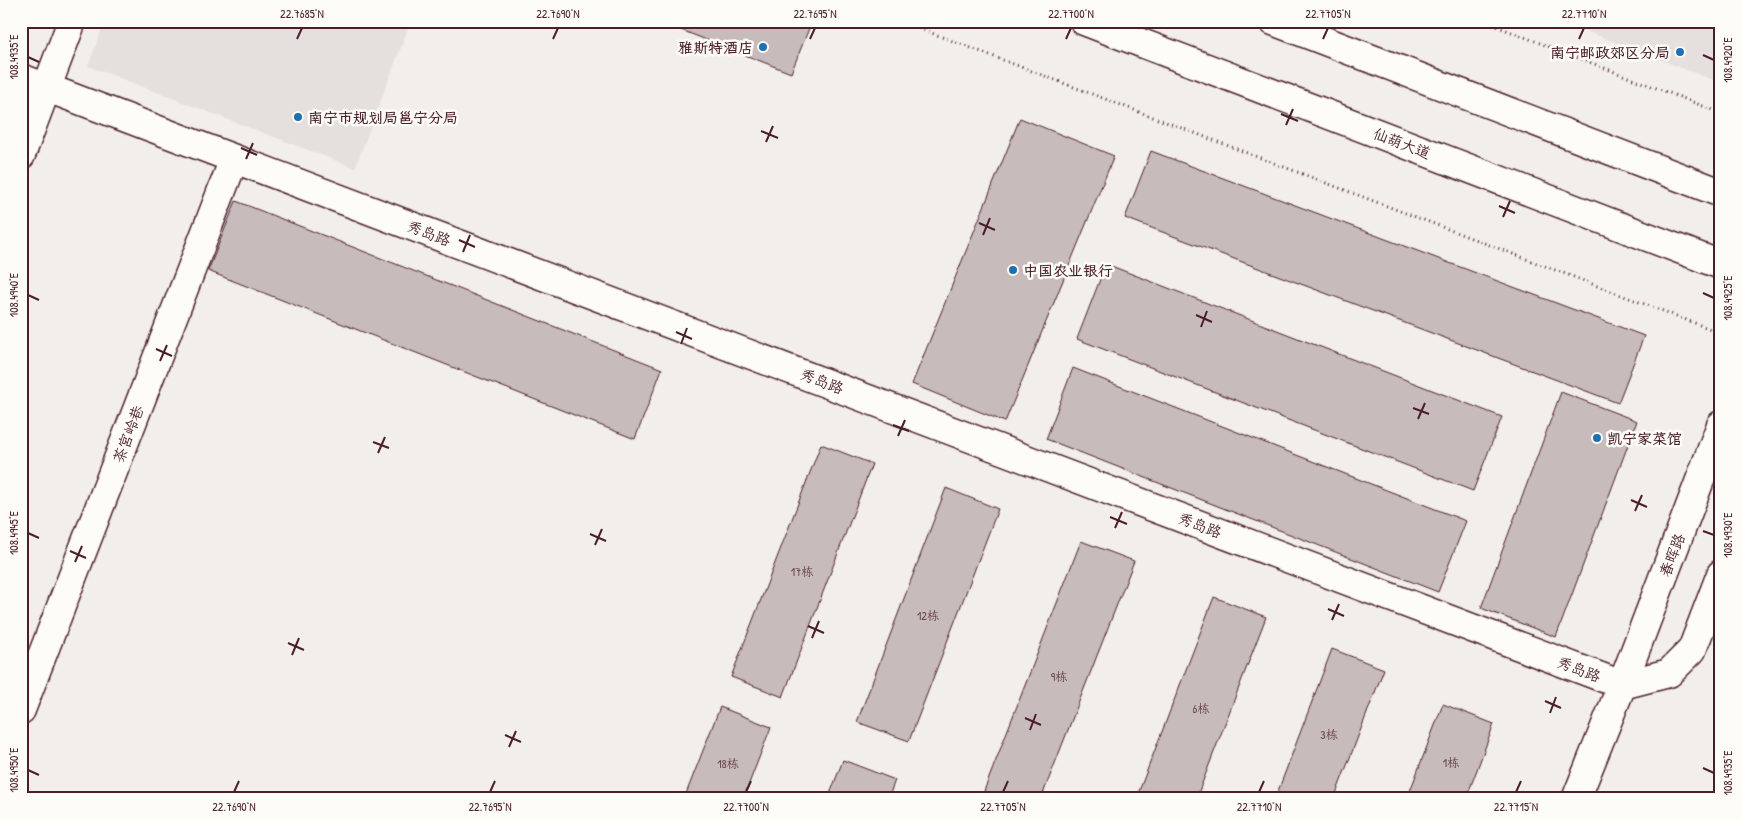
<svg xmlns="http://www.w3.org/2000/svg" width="1742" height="820" viewBox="0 0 1742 820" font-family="'Patrick Hand','LXGW WenKai TC',sans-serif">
<rect width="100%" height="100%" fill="#f2efeb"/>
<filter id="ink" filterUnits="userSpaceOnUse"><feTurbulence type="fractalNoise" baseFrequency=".02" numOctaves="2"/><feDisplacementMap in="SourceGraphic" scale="10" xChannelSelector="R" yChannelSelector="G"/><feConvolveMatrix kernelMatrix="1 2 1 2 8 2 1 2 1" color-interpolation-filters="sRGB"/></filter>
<g filter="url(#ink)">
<g fill="#e5dfdd">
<polygon points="105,21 411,21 355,168 88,66"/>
<polygon points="1560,21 1721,21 1721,83"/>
</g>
<g fill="#c8bbbb" stroke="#4a1f2b">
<polygon points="658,21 812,21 791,73"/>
<polygon points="1020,118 1114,156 1005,422 912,384"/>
<polygon points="1151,151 1644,336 1618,403 1125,218"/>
<polygon points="236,201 662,369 635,439 208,271"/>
<polygon points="1106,264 1502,417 1473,491 1077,339"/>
<polygon points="1073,368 1466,521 1438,592 1046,439"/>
<polygon points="1561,392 1637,421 1556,637 1481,608"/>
<polygon points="821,444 872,464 783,697 731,677"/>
<polygon points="946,488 998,509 909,741 857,722"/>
<polygon points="1081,541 1134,561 1041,799 1003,799 984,791"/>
<polygon points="1214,597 1266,617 1196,799 1136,799"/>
<polygon points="1332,649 1384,669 1334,799 1275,799"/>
<polygon points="1443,704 1494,724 1466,799 1407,799"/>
<polygon points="720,707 771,727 743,799 684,799"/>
<polygon points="843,760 895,780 888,799 828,799"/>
</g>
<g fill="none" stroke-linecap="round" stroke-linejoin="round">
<g stroke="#4a1f2b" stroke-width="31">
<g id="minor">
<polyline points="21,78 1622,685"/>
<polyline points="21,155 72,21"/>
<polyline points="1622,685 1669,673 1692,650 1721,574"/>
<polyline points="21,710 234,159"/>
<polyline points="1576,799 1622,685 1721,425"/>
</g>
</g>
<g stroke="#4a1f2b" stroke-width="31">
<g id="major">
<polyline points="1084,21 1721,265"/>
<polyline points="1273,21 1721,193"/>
</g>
</g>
<g stroke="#4a1f2b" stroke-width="3" stroke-dasharray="1 4" stroke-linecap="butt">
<polyline points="900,21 1721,333"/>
<polyline points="1483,21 1721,113"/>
</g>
<use href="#minor" stroke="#fdfcf7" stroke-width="28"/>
<use href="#major" stroke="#fdfcf7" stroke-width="28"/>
</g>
</g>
<path fill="none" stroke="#4a1f2b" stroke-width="2" d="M297,39L302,28M553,39L558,28M810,39L815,28M1066,39L1071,28M1323,39L1328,28M1579,39L1584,28M1703,55L1714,60M28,57L39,62M1281,114L1298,121M1286,125L1293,109M761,131L778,138M766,142L773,126M241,148L257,155M246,159L253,143M1499,206L1515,213M1503,217L1510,201M979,223L995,230M983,235L990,218M459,240L475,247M463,252L470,235M1703,293L1714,298M28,295L39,300M1196,315L1212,322M1201,327L1207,311M676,332L692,339M681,344L687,328M156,349L172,356M160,361L167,345M1413,408L1429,414M1418,419L1425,403M893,425L909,431M898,436L905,420M373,442L389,448M378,453L385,437M1631,500L1647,507M1635,511L1642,495M1110,517L1127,524M1115,528L1122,512M1703,531L1714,535M28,533L39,538M590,534L606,541M595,545L602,529M70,551L86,558M75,562L82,546M1328,609L1344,616M1332,620L1339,604M808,626L824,633M812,638L819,621M288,643L304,650M292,655L299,638M1545,701L1561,708M1550,713L1556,697M1025,718L1041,725M1030,730L1036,714M505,735L521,742M509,747L516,731M1703,768L1714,773M28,770L39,775M234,792L239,781M490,792L495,781M746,792L751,781M1003,792L1008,781M1259,792L1264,781M1516,792L1521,781"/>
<g fill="#1f6fb2" stroke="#fdfcf7" stroke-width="2">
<circle cx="763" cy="47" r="5"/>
<circle cx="1680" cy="52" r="5"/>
<circle cx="298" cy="117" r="5"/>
<circle cx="1013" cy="270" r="5"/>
<circle cx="1597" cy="438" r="5"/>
</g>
<g text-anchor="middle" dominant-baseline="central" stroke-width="5" stroke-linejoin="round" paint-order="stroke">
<g font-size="12" fill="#6a464f">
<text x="802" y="571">17栋</text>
<text x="928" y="615">12栋</text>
<text x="1059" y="676">9栋</text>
<text x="1201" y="708">6栋</text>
<text x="1329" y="734">3栋</text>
<text x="1451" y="762">1栋</text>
<text x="728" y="763">18栋</text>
</g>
<g font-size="15" font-weight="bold" fill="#4a1f2b" stroke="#fdfcf7" text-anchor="start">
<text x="753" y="47" text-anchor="end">雅斯特酒店</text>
<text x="1670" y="52" text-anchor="end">南宁邮政郊区分局</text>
<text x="308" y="117">南宁市规划局邕宁分局</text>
<text x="1023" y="270">中国农业银行</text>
<text x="1607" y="438">凯宁家菜馆</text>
</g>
<g font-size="15" fill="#4a1f2b" stroke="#fdfcf7">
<text transform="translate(1402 143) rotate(21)">仙葫大道</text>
<text transform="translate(429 233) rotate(21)">秀岛路</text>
<text transform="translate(822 381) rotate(21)">秀岛路</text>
<text transform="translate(128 434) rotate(-69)">茶宫岭巷</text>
<text transform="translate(1200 525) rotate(21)">秀岛路</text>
<text transform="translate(1672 555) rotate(-69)">春晖路</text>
<text transform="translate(1579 669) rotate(21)">秀岛路</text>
</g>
</g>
<rect width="1742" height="820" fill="none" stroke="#fdfcf7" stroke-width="55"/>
<rect x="28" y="28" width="1686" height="764" fill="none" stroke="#4a1f2b" stroke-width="2"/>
<g font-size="12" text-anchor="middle" fill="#4a1f2b">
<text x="302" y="18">22.7685°N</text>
<text x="558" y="18">22.7690°N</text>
<text x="815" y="18">22.7695°N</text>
<text x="1071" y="18">22.7700°N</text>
<text x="1328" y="18">22.7705°N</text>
<text x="1584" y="18">22.7710°N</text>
<text transform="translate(14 57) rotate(-90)" y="4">108.4935°E</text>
<text transform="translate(1728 60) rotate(-90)" y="4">108.4920°E</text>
<text transform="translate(14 295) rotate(-90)" y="4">108.4940°E</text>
<text transform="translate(1728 298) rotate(-90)" y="4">108.4925°E</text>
<text transform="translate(14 533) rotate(-90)" y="4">108.4945°E</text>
<text transform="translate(1728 535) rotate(-90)" y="4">108.4930°E</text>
<text transform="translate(14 770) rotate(-90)" y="4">108.4950°E</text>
<text transform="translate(1728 773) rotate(-90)" y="4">108.4935°E</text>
<text x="234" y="811">22.7690°N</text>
<text x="490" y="811">22.7695°N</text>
<text x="746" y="811">22.7700°N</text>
<text x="1003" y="811">22.7705°N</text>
<text x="1259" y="811">22.7710°N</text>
<text x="1516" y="811">22.7715°N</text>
</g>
</svg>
